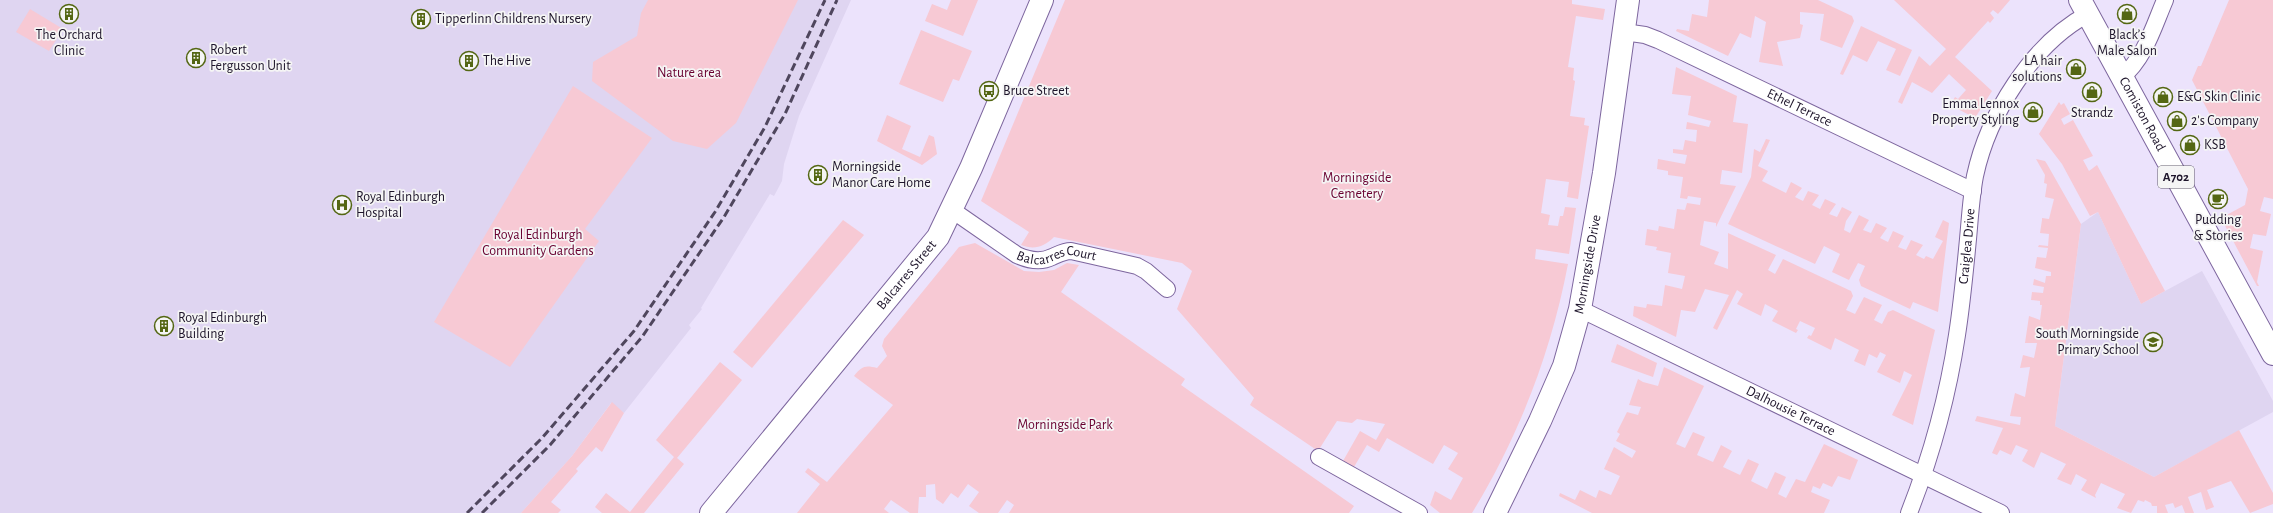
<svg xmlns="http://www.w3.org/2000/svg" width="2273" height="513" viewBox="0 0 2273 513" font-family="'Alegreya Sans',sans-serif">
<rect width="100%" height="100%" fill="#ece3fc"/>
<g fill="#dfd5f1">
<polygon points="0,0 851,0 799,116 784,164 782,181 774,196 770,194 701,308 702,309 689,325 691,328 624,413 611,403 572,456 521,513 0,513"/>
<polygon points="2098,212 2141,304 2202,271 2273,401 2273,412 2154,477 2055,426 2081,224"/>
</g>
<g fill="#f7c9d4">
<polygon points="648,0 798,0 736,123 707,149 673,141 592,81 593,62 637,36 641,13"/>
<polygon points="951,0 978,0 963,36 925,21 932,4 947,10"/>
<path d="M1065,0H1572V4L1605,9L1603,20L1576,16L1568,67L1574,68L1573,80L1575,81L1570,116L1585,118L1584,125L1589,126L1578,199L1567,197L1569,182L1546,179L1541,213L1550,215L1548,225L1558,226L1560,216H1563L1565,207L1576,208L1569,254L1536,249L1535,259L1568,264C1551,353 1519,436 1472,513H1440L1430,505L1435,491L1451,500L1463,478L1448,469L1458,453L1444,445L1433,464L1387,438L1379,452L1367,445L1354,467L1343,461L1360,431L1376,440L1385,424L1357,419L1352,423L1337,421L1318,451L1250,405L1254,398L1177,309L1192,271L1182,263L1054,237C1044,247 1034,250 1021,245L1029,232L981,201Z"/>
<polygon points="1709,0 1818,0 1852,16 1854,21 1842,48 1820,40 1824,14 1800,12 1800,24 1803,25 1800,38 1777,42 1783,66 1759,62 1766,22 1755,16 1751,38 1740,33 1728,56 1676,31 1677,29 1689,31 1692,14 1707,17"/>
<polygon points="1894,0 2010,0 1998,14 1993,10 1990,13 1994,18 1990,23 1988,21 1955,57 1992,91 1975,118 1950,105 1955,97 1958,99 1966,90 1949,74 1932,93 1912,82 1902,104 1898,102 1919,56 1930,66 1946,49"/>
<polygon points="2229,0 2273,0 2273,199 2264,197 2260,211 2271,214 2266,236 2253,234 2250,248 2263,251 2257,282 2259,286 2257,286 2221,218 2245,205 2248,189 2192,80 2198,66 2201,66"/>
<polygon points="30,9 63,29 49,51 16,32"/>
<polygon points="1861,26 1912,50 1900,76 1886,70 1896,49 1878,41 1867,62 1853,55 1843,75 1840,74"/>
<polygon points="921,30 972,51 959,81 953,79 943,102 899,84"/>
<polygon points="1676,67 1737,96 1733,122 1748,124 1742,173 1722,170 1720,184 1736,186 1716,227 1716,223 1704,221 1700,245 1719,252 1714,264 1728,269 1728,233 1776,255 1768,270 1775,274 1783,259 1851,291 1853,296 1846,310 1855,314 1864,297 1882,305 1874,320 1882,324 1888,312 1893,310 1935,330 1913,425 1892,415 1912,375 1904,371 1900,383 1877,372 1886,355 1880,352 1877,358 1869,354 1865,366 1854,361 1859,350 1835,338 1831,350 1807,338 1809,335 1811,336 1815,328 1800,321 1796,329 1798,330 1796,333 1772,321 1778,311 1765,304 1761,316 1737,304 1743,294 1737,290 1717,330 1713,328 1729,295 1705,289 1695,312 1681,310 1676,337 1633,316 1634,306 1646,308 1647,304 1662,306 1665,285 1682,289 1685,276 1668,273 1671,253 1656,250 1657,247 1645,245 1647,229 1658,231 1659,226 1674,229 1677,209 1685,210 1687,203 1700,205 1701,198 1688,196 1687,199 1680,198 1683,177 1668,175 1668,171 1657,169 1658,159 1685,164 1687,155 1673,153 1673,149 1683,150 1685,140 1696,142 1697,130 1686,129 1687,122 1709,127 1711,121 1688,115 1691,96 1672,94"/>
<polygon points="573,86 652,138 585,229 599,241 510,367 434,322"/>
<polygon points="2059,102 2061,105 2064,103 2070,114 2061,119 2064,125 2073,120 2093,156 2083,160 2089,171 2097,165 2165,291 2141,304 2098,212 2090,216 2062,164 2039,134"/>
<polygon points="887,115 911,126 902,149 920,157 929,135 934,137 937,154 922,165 877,141"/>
<polygon points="1766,139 1770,140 1758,166 1768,171 1762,181 1786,193 1791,182 1802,188 1795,197 1803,201 1808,191 1819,195 1812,205 1820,209 1825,199 1836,204 1829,214 1837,217 1842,207 1852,212 1846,221 1844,230 1850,233 1859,215 1869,220 1863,230 1871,233 1876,223 1887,228 1880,238 1888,242 1893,231 1904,236 1898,247 1906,250 1911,240 1923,245 1916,255 1924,259 1926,256 1933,259 1943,241 1935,237 1943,220 1949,223 1938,312 1913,302 1910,309 1861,286 1859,280 1865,266 1858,263 1849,280 1832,272 1840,254 1824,246 1815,264 1728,224 1751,177 1754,149 1760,152"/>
<polygon points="2036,159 2045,161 2047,164 2081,224 2055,426 2154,477 2239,430 2273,493 2273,504 2250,513 2231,481 2207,490 2214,507 2206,510 2201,492 2188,497 2194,513 2185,513 2182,505 2175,508 2173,503 2165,505 2168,513 2157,513 2157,506 2152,506 2151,503 2145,500 2144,502 2138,500 2131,513 2117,508 2125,494 2101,483 2095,495 2096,498 2081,490 2087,480 2076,474 2071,485 2057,479 2066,464 2041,452 2034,468 2022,461 2028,450 2016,445 2011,455 2000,450 1997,455 1992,453 2003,428 1975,421 1977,416 2020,425 2021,417 2010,416 2015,393 2025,397 2030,367 2020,368 2023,355 2034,358 2037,343 2025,343 2029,316 2040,320 2042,305 2040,305 2040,301 2031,300 2032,292 2043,293 2044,287 2033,285 2034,279 2045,283 2046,276 2051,276 2051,272 2035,268 2037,257 2046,258 2048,248 2038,247 2039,245 2048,246 2049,234 2040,233 2042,220 2042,218 2049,219 2054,199 2045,197 2047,184 2044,183 2045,175"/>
<polygon points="843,220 864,235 752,368 733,352"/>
<path d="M975,243L1024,271L1039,272L1054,270L1067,263L1079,265L1061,292L1185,379L1181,385L1354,506L1349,513H1009L1014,505L1007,500L998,513H979L969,506L979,492L968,484L958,498L951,493L943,504L936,499L935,484L926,485V497H919L918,513H910L891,500L884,509L889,513H797L820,484L805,472L808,468L827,482L893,405L854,376C862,366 865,365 877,368L887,356L882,346L884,339L959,247Z"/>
<polygon points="1617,344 1657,363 1653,377 1611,362"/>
<polygon points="720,362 742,380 677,458 684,464 644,513 602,513 595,507 606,493 630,512 674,457 656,440"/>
<polygon points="1664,367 1704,386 1676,444 1685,448 1693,432 1705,437 1697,455 1713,462 1721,445 1732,451 1723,467 1740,475 1748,459 1759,464 1751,481 1767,489 1775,472 1786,477 1778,494 1786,498 1796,479 1805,482 1824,444 1858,460 1850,480 1838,476 1832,487 1823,483 1820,489 1813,486 1811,492 1830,500 1824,513 1592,513 1559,496 1560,493 1575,500 1580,490 1596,498 1599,490 1611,495 1620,476 1604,469 1614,447 1632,458 1636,451 1616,441 1620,434 1617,432 1627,412 1638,415 1641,407 1629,405 1638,379 1643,382 1658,386"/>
<polygon points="612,402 624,413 602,452 596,447 576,469 578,471 551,502 561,510 558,513 521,513 572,456"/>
</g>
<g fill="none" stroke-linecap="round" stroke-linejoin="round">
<g stroke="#7d669e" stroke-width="18">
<g id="street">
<path id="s1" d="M1624,32L1645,35L1658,40L1973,191"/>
<path d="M2121,78C2145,58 2153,28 2165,0"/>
<path id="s2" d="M952,210L1017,255C1028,260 1040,263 1052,257C1059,254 1064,251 1071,251L1137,266L1146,271L1167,289"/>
<path id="s3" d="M1580,309L2001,513"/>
<polyline points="1319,457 1419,513"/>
<path id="s4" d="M1909,513C1931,457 1948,395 1957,335C1962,303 1965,271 1968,239C1970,218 1971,197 1975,176C1988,115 2032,44 2088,14"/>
</g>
</g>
<g stroke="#7d669e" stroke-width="24">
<g id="secondary">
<path id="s5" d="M711,513L938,237L971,168L1042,0"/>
<path id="s6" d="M1495,513L1540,421L1564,366L1580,309L1604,173L1628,0"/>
</g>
</g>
<g stroke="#7d669e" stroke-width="24">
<g id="primary">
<path id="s7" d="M2080,0L2273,354"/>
</g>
</g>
<use href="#street" stroke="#fff" stroke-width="16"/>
<use href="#secondary" stroke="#fff" stroke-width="22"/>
<use href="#primary" stroke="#fff" stroke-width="22"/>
<g stroke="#4f465d" stroke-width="3" stroke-dasharray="8 4" stroke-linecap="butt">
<polyline points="467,513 542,438 634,331 715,212 765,127 825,0"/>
<polyline points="482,513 550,445 642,337 724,217 785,114 837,0"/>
</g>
</g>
<defs>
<g id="building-ring" transform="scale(1)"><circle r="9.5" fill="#f5f5f5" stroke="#546713" stroke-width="1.5"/><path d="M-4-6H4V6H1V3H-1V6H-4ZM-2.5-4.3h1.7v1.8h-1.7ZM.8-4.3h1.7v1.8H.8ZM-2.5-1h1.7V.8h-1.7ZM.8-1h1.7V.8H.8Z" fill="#546713"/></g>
<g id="shop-ring" transform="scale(1)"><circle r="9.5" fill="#f5f5f5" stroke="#546713" stroke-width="1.5"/><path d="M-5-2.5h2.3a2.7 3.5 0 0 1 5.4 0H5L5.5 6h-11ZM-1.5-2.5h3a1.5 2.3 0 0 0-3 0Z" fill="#546713"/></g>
<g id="bus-ring" transform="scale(1)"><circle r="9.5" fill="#f5f5f5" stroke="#546713" stroke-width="1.5"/><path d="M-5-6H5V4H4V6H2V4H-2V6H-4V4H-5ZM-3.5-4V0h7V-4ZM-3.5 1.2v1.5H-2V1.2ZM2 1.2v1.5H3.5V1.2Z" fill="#546713"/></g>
<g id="cafe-ring" transform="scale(1)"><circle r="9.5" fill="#f5f5f5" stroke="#546713" stroke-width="1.5"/><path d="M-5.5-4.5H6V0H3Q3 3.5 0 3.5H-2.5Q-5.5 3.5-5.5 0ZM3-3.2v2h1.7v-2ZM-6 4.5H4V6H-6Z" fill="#546713"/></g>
<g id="hospital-ring" transform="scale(1)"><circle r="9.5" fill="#f5f5f5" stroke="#546713" stroke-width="1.5"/><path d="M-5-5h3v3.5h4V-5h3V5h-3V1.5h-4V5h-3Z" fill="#546713"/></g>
<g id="school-ring" transform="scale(1)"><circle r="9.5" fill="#f5f5f5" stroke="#546713" stroke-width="1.5"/><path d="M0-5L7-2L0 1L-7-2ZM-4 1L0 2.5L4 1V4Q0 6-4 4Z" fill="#546713"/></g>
</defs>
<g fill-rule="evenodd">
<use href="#building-ring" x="69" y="14"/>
<use href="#shop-ring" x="2127" y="14"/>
<use href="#building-ring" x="421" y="19"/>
<use href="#building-ring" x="196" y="58"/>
<use href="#building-ring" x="469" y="61"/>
<use href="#shop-ring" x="2076" y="69"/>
<use href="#bus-ring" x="989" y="91"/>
<use href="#shop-ring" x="2092" y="92"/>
<use href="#shop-ring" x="2163" y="97"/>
<use href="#shop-ring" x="2033" y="112"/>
<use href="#shop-ring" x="2177" y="121"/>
<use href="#shop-ring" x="2190" y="145"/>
<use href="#building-ring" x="818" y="175"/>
<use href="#cafe-ring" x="2218" y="199"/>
<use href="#hospital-ring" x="342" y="205"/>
<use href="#building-ring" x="164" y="326"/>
<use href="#school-ring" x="2153" y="342"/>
</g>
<g text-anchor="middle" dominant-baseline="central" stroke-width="3.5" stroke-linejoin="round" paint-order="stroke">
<rect fill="#f5f5f5" stroke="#5e5868" stroke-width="1" x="2158" y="166" width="36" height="22" rx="3"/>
<g font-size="13" font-weight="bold" fill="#1e152b">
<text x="2176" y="177">A702</text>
</g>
<g font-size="14" fill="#1e152b" stroke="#f5f5f5" text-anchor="start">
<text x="435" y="19">Tipperlinn Childrens Nursery</text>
<text x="69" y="35" text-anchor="middle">The Orchard<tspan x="69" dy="16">Clinic</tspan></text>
<text x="2127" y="35" text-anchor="middle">Black’s<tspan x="2127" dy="16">Male Salon</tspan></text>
<text x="210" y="50">Robert<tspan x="210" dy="16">Fergusson Unit</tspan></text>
<text x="483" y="61">The Hive</text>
<text x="2062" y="61" text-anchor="end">LA hair<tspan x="2062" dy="16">solutions</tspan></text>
<text x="1003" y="91">Bruce Street</text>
<text x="2177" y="97">E&amp;G Skin Clinic</text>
<text x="2019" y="104" text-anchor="end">Emma Lennox<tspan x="2019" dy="16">Property Styling</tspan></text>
<text x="2092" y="113" text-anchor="middle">Strandz</text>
<text x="2191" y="121">2's Company</text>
<text x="2204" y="145">KSB</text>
<text x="832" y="167">Morningside<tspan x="832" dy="16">Manor Care Home</tspan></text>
<text x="356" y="197">Royal Edinburgh<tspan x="356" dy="16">Hospital</tspan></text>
<text x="2218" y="220" text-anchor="middle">Pudding<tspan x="2218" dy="16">&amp; Stories</tspan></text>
<text x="178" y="318">Royal Edinburgh<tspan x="178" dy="16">Building</tspan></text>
<text x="2139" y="334" text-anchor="end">South Morningside<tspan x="2139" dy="16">Primary School</tspan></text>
</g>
<g font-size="14" fill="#680030" stroke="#f5f5f5">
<text x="689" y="73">Nature area</text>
<text x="1357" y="178">Morningside<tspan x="1357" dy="16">Cemetery</tspan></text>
<text x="538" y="235">Royal Edinburgh<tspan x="538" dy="16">Community Gardens</tspan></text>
<text x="1065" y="425">Morningside Park</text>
</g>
<g font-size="14" fill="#1e152b" stroke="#f5f5f5">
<text stroke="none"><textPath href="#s1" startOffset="192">Ethel Terrace</textPath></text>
<text stroke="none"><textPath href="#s7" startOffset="130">Comiston Road</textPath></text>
<text stroke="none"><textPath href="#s4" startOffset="274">Craiglea Drive</textPath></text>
<text stroke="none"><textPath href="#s2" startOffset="120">Balcarres Court</textPath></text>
<text stroke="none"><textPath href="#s6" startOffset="267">Morningside Drive</textPath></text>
<text stroke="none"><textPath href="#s5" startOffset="308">Balcarres Street</textPath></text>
<text stroke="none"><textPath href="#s3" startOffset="234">Dalhousie Terrace</textPath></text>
</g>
</g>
</svg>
